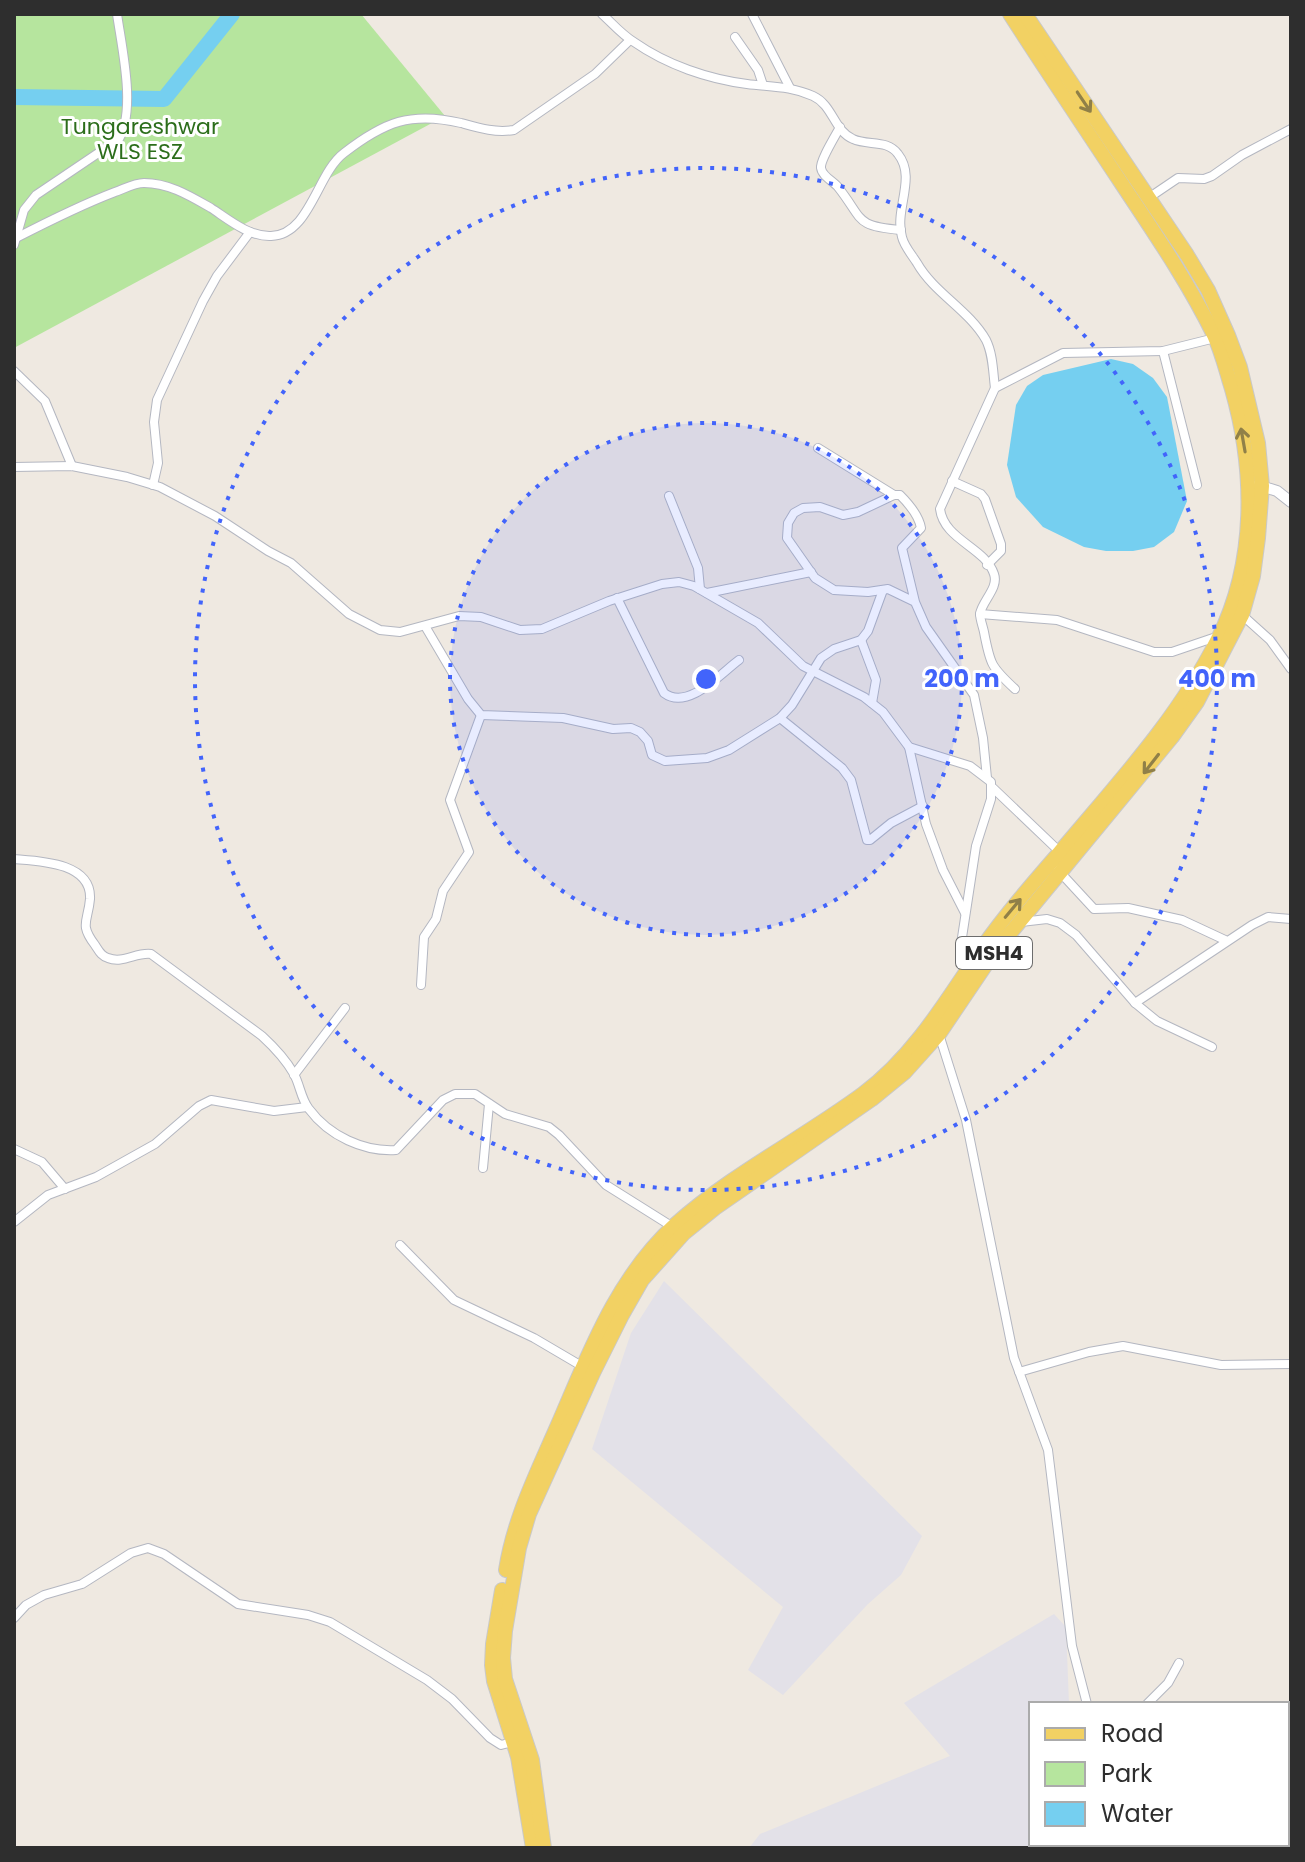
<svg xmlns="http://www.w3.org/2000/svg" width="1305" height="1862" viewBox="0 0 1305 1862" font-family="Poppins,sans-serif">
<rect width="100%" height="100%" fill="#efe9e1"/>
<g fill="#e3e1e8">
<polygon points="664,1281 922,1536 901,1575 868,1604 783,1695 748,1670 783,1607 592,1449 631,1333"/>
<polygon points="1054,1614 1066,1627 1069,1704 1031,1704 1031,1844 1054,1844 1053,1848 749,1848 760,1834 950,1756 904,1703"/>
</g>
<polygon fill="#b6e59e" points="14,14 361,14 445,116 14,348"/>
<polygon fill="#75cff0" points="1111,359 1133,364 1153,378 1167,397 1187,501 1174,532 1154,547 1133,551 1106,551 1084,547 1043,527 1016,497 1007,465 1016,405 1027,386 1043,375"/>
<g fill="none" stroke-linecap="round" stroke-linejoin="round">
<polyline stroke="#75cff0" stroke-width="16" points="14,97 164,99 232,14"/>
<g stroke="#b4b7c1" stroke-width="10">
<g id="minor">
<path d="M602,14C612,23 622,35 634,42C667,65 708,79 747,84C770,87 791,86 813,96C833,105 834,131 853,139C868,146 887,139 898,154C917,178 894,209 902,237C904,246 912,255 917,263C934,293 969,310 986,340C993,354 993,372 995,388"/>
<polyline points="752,14 790,88"/>
<polyline points="735,37 758,70 763,85"/>
<path d="M840,127C836,135 820,160 821,168C822,176 833,181 838,187C864,220 854,226 901,230"/>
<polyline points="1147,199 1178,178 1204,179 1212,176 1242,155 1291,129"/>
<path d="M16,238C49,221 81,205 115,192C124,189 134,183 144,183C169,183 190,196 211,208C228,219 249,237 271,236C310,235 317,173 344,153C384,122 411,111 461,123C479,128 495,133 514,130L595,74L630,40"/>
<path d="M14,245L24,210L36,195L119,139C136,109 122,49 117,14"/>
<polyline points="1163,351 1197,485"/>
<polyline points="14,371 45,401 72,466"/>
<polyline points="818,448 894,495"/>
<polyline points="14,467 72,466 127,477 160,487 215,516 268,551 291,563 349,614 380,630 400,632 459,616 481,617 520,630 542,629 609,601 662,584 679,582 694,586 758,623 803,666 864,697 883,712 909,747 970,766 991,782 991,799 976,846 961,944 969,970"/>
<polyline points="952,481 981,494 985,499 1001,544 1001,551 987,565"/>
<polyline points="153,485 158,463 154,422 157,400 203,301 217,276 250,232"/>
<polyline points="669,496 698,568 700,589"/>
<polyline points="707,593 811,572"/>
<path d="M617,598L664,693C688,711 721,673 739,660"/>
<path d="M915,602L888,589L868,592L834,590L815,578L787,538L788,523L794,513L803,508L820,507L843,515L858,512L894,495H900C908,503 919,516 921,528L902,548L915,602L926,627L974,695L983,738L987,778"/>
<polyline points="980,614 1057,620 1154,652 1172,652 1219,636"/>
<polyline points="1241,614 1270,640 1291,669"/>
<polyline points="425,626 468,699 481,715 563,718 613,729 631,728 640,732 648,741 652,755 665,761 707,758 729,750 780,718 792,705 821,658 834,649 861,640 868,631 883,590"/>
<polyline points="861,640 876,680 872,703"/>
<path d="M1015,689C991,667 990,664 984,632C983,627 980,619 980,614C982,601 999,588 994,574C985,547 944,540 940,509L995,388L1063,353L1163,351L1215,338"/>
<polyline points="780,718 842,768 851,780 867,840 870,840 891,823 923,806"/>
<polyline points="909,747 926,824 943,870 965,913"/>
<polyline points="993,788 1060,852"/>
<path d="M14,859C38,861 92,862 90,899C88,922 79,924 95,945C99,951 101,956 108,958C123,964 136,952 151,954L262,1036C274,1047 286,1060 294,1074C300,1085 301,1099 309,1109C329,1136 364,1152 396,1150L443,1100L455,1094H475L505,1114L549,1127L559,1135L606,1185L676,1229"/>
<polyline points="1058,870 1094,909 1128,908 1182,920 1225,940"/>
<polyline points="1021,922 1047,919 1060,923 1076,935 1135,1003 1157,1021 1212,1047"/>
<polyline points="421,985 424,937 436,919 443,891 469,852 450,800 481,715"/>
<polyline points="1135,1003 1252,925 1268,917 1291,919"/>
<polyline points="938,1031 966,1120 1014,1358 1048,1450 1072,1646 1087,1704"/>
<polyline points="294,1075 345,1008"/>
<polyline points="14,1149 42,1162 65,1189"/>
<polyline points="483,1168 489,1104"/>
<polyline points="14,1222 48,1195 96,1177 155,1144 199,1106 211,1100 274,1111 307,1107"/>
<polyline points="400,1245 454,1300 534,1338 585,1368"/>
<polyline points="1019,1372 1089,1352 1123,1346 1221,1365 1291,1364"/>
<polyline points="14,1618 26,1605 44,1595 82,1584 131,1553 148,1548 164,1554 238,1604 308,1615 330,1622 427,1680 452,1699 490,1738 501,1745 516,1741"/>
<polyline points="1147,1704 1168,1683 1179,1663"/>
<polyline points="1109,1844 1112,1848"/>
<polyline points="1231,1844 1234,1848"/>
</g>
</g>
<g stroke="#b4b7c1" stroke-width="12">
<polyline id="tertiary" points="1258,485 1277,491 1291,502"/>
</g>
<g stroke="#c9c9c9" stroke-width="16">
<g id="primary">
<path d="M506,1570C514,1519 536,1475 557,1427C588,1356 616,1278 676,1224C732,1174 802,1139 863,1094C914,1056 947,1000 982,948C1006,914 1033,883 1060,852C1117,784 1178,719 1218,639C1257,561 1255,470 1232,389C1226,370 1222,352 1214,335C1187,280 1153,231 1120,181C1083,125 1046,70 1010,14"/>
<polyline points="502,1590 493,1644 492,1665 494,1681 518,1757 533,1848"/>
<polyline points="544,1848 532,1760 505,1679 503,1658 505,1631 519,1548 529,1514 593,1373 622,1315 642,1280 684,1233 715,1208 872,1099 905,1072 939,1034 993,954 1172,737 1197,702 1242,615 1253,576 1258,538 1262,486 1258,443 1240,367 1228,335 1208,290 1187,255 1025,14"/>
</g>
</g>
<use href="#minor" stroke="#fff" stroke-width="8"/>
<use href="#tertiary" stroke="#fff" stroke-width="10"/>
<use href="#primary" stroke="#f2d163" stroke-width="14"/>
</g>
<defs><path id="oneway-shaft" d="M-6 0H5M1.5-3L5.5 0L1.5 3" fill="none" stroke-width="1.6" stroke-linecap="round" stroke-linejoin="round" transform="scale(2)"/></defs>
<g stroke="#908048">
<use href="#oneway-shaft" transform="translate(1084 102) rotate(56)"/>
<use href="#oneway-shaft" transform="translate(1243 440) rotate(-100)"/>
<use href="#oneway-shaft" transform="translate(1151 764) rotate(128)"/>
<use href="#oneway-shaft" transform="translate(1013 908) rotate(-50)"/>
</g>
<circle cx="706" cy="679" r="256" fill="#4264fb" fill-opacity=".12"/>
<g fill="none" stroke="#4264fb" stroke-width="4" stroke-dasharray="4 8">
<circle cx="706" cy="679" r="256"/>
<circle cx="706" cy="679" r="511"/>
</g>
<g text-anchor="middle" dominant-baseline="central" stroke-width="6" stroke-linejoin="round" paint-order="stroke">
<rect fill="#fff" stroke="#6d6d6d" stroke-width="2" x="956" y="937" width="76" height="32" rx="6"/>
<g font-size="20" font-weight="bold" fill="#2e2e2e">
<text x="994" y="953">MSH4</text>
</g>
<g font-size="22" fill="#2c6e1b" stroke="#fff">
<text x="140" y="126">Tungareshwar<tspan x="140" dy="25">WLS ESZ</tspan></text>
</g>
</g>
<circle cx="706" cy="679" r="12" fill="#4264fb" stroke="#fff" stroke-width="4"/>
<g font-size="24" text-anchor="middle" font-weight="bold" fill="#4264fb" stroke="#fff" stroke-width="6" stroke-linejoin="round" paint-order="stroke">
<text x="962" y="687">200 m</text>
<text x="1217" y="687">400 m</text>
</g>
<rect width="1305" height="1862" fill="none" stroke="#2e2e2e" stroke-width="32"/>
<rect x="1029" y="1702" width="260" height="144" fill="#ffffff" stroke="#ababab" stroke-width="2"/>
<rect x="1045" y="1728" width="40" height="12" fill="#f2d163" stroke="#ababab" stroke-width="2"/>
<text x="1101" y="1742" font-size="24" fill="#2e2e2e">Road</text>
<rect x="1045" y="1762" width="40" height="24" fill="#b6e59e" stroke="#ababab" stroke-width="2"/>
<text x="1101" y="1782" font-size="24" fill="#2e2e2e">Park</text>
<rect x="1045" y="1802" width="40" height="24" fill="#75cff0" stroke="#ababab" stroke-width="2"/>
<text x="1101" y="1822" font-size="24" fill="#2e2e2e">Water</text>
</svg>
